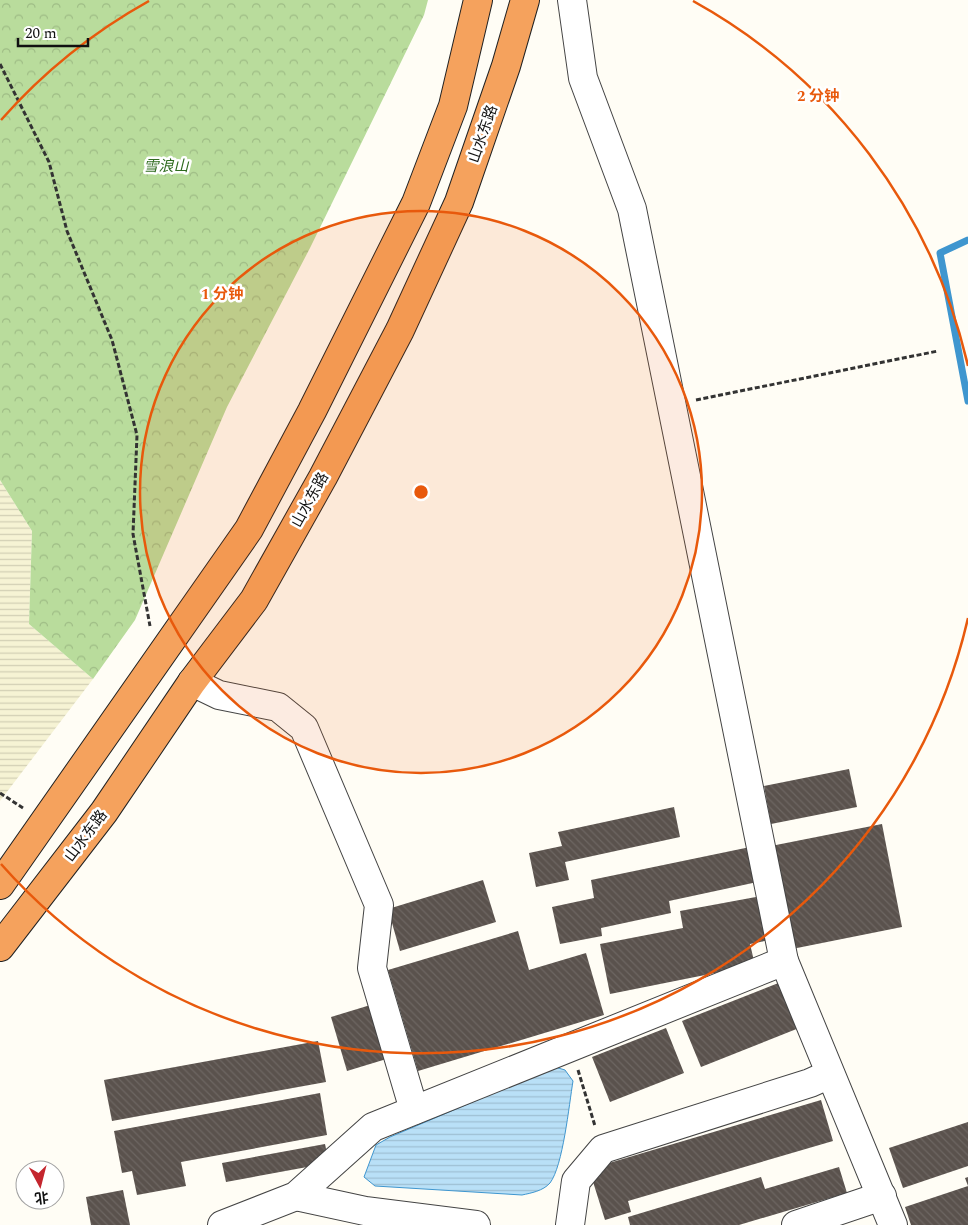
<svg xmlns="http://www.w3.org/2000/svg" width="968" height="1225" viewBox="0 0 968 1225" font-family="Spectral,'Noto Sans SC',serif">
<defs>
<pattern id="farmland-rules" width="6" height="5" patternUnits="userSpaceOnUse" patternTransform="scale(1.25)"><rect width="6" height="5" fill="#f6f3d4"/><path d="M0 2.5h6" fill="none" stroke="#d2cfb5"/></pattern>
<pattern id="forest-crowns" width="20" height="18" patternUnits="userSpaceOnUse" patternTransform="scale(1.25)"><rect width="20" height="18" fill="#b9dc9c"/><path d="M2 6a3 3 0 1 1 6 0M12 15a3 3 0 1 1 6 0" fill="none" stroke="#9ebc85"/></pattern>
<pattern id="water-rules" width="6" height="5" patternUnits="userSpaceOnUse" patternTransform="scale(1.25)"><rect width="6" height="5" fill="#b9e0f7"/><path d="M0 2.5h6" fill="none" stroke="#9ebfd3"/></pattern>
<pattern id="building-back-hatch" width="6" height="6" patternUnits="userSpaceOnUse" patternTransform="scale(1.25)"><rect width="6" height="6" fill="#5a524d"/><path d="M-1 5l2 2M0 0l6 6M5-1l2 2" fill="none" stroke="#6d6662"/></pattern>
</defs>
<rect width="100%" height="100%" fill="#fffdf5"/>
<polygon fill="url(#farmland-rules)" points="0,480 32,531 29,624 93,679 0,801"/>
<polygon fill="url(#forest-crowns)" points="0,0 428,0 424,15 310,248 227,407 135,620 93,679 29,624 32,531 0,480"/>
<path fill="url(#water-rules)" stroke="#3f96cf" d="M555,1067L565,1070L573,1081C569,1105 563,1166 550,1183C543,1191 531,1193 522,1195L375,1186L364,1177L376,1145L390,1137Z"/>
<g fill="none" stroke-linecap="round" stroke-linejoin="round">
<polyline stroke="#3f96cf" stroke-width="7" points="968,240 940,253 968,401"/>
</g>
<g fill="url(#building-back-hatch)">
<polygon points="849,769 857,807 771,824 764,786"/>
<polygon points="674,807 680,837 565,862 569,880 536,887 529,853 562,846 558,832"/>
<polygon points="882,824 902,927 792,949 771,846"/>
<polygon points="755,846 762,881 669,901 671,913 601,928 602,936 560,944 552,907 594,898 591,880"/>
<polygon points="483,880 496,922 400,951 388,909"/>
<polygon points="767,895 775,939 750,944 755,965 610,994 600,944 683,928 680,911"/>
<polygon points="518,931 529,970 586,953 604,1015 418,1071 388,970"/>
<polygon points="786,980 804,1026 701,1067 682,1021"/>
<polygon points="377,1003 393,1057 347,1071 331,1017"/>
<polygon points="666,1028 684,1073 610,1102 592,1057"/>
<polygon points="318,1041 326,1082 112,1121 104,1080"/>
<polygon points="320,1093 327,1135 181,1162 186,1186 137,1195 132,1171 122,1173 114,1131"/>
<polygon points="821,1100 833,1141 628,1201 631,1212 605,1220 589,1169"/>
<polygon points="968,1122 968,1166 903,1188 889,1148"/>
<polygon points="325,1144 329,1163 226,1182 222,1163"/>
<polygon points="839,1167 847,1193 739,1225 630,1225 628,1217 761,1177 765,1189"/>
<polygon points="968,1177 968,1225 911,1225 905,1207 968,1186 965,1178"/>
<polygon points="123,1190 130,1225 91,1225 86,1197"/>
</g>
<g fill="none" stroke-linecap="round" stroke-linejoin="round">
<g stroke="#444" stroke-width="30">
<g id="street">
<polyline points="572,0 583,78 632,209 784,961"/>
<polyline points="192,682 219,695 278,707 304,728 379,905 372,968 414,1110"/>
<polyline points="296,1196 365,1211 476,1225"/>
<polyline points="222,1225 296,1196 373,1127 784,961 893,1225"/>
<polyline points="570,1225 576,1181 603,1149 810,1083 830,1074"/>
<polyline points="796,1225 882,1196"/>
</g>
</g>
<g stroke="#222" stroke-width="30">
<g id="highway">
<polyline points="0,885 249,529 312,411 416,203 453,106 478,0"/>
<polyline points="0,947 104,812 192,682 254,600 323,477 400,330 459,202 506,66 525,0"/>
</g>
</g>
<g stroke="#333" stroke-width="3" stroke-dasharray="5 2.5" stroke-linecap="butt">
<polyline points="0,64 49,162 67,231 112,340 137,435 133,534 150,626"/>
<polyline points="696,400 938,351"/>
<polyline points="0,793 23,808"/>
<polyline points="578,1070 595,1126"/>
</g>
<use href="#street" stroke="#fff" stroke-width="28"/>
<use href="#highway" stroke="#f5a25d" stroke-width="28"/>
</g>
<circle cx="421" cy="492" r="281" fill="#e8590c" fill-opacity=".12"/>
<g fill="none" stroke="#e8590c" stroke-width="2.5">
<circle cx="421" cy="492" r="281"/>
<path d="M968 618A561 561 0 0 1 1 864M1 120A561 561 0 0 1 149 1M693 1A561 561 0 0 1 968 366"/>
</g>
<g text-anchor="middle" dominant-baseline="central" stroke-width="5" stroke-linejoin="round" paint-order="stroke">
<g font-size="15" fill="#111" stroke="#fff">
<text transform="translate(483 134) rotate(-71)">山水东路</text>
<text transform="translate(310 500) rotate(-61)">山水东路</text>
<text transform="translate(86 836) rotate(-53)">山水东路</text>
</g>
<g font-size="15" font-style="italic" fill="#2f6b1f" stroke="#fff">
<text x="166" y="166">雪浪山</text>
</g>
</g>
<circle cx="421" cy="492" r="8" fill="#e8590c" stroke="#fff" stroke-width="2.5"/>
<g font-size="15" text-anchor="middle" font-weight="bold" fill="#e8590c" stroke="#fff" stroke-width="5" stroke-linejoin="round" paint-order="stroke">
<text x="818" y="101">2 分钟</text>
<text x="222" y="299">1 分钟</text>
</g>
<g transform="translate(40 1185) rotate(173)"><circle r="24" fill="#ffffff" stroke="#a0a0a0"/>
<path d="M0-4L9 19L0 12L-9 19Z" fill="#c4262e"/>
<text y="-8" font-size="14" font-weight="bold" text-anchor="middle" fill="#111111">北</text>
</g>
<path d="M18 38v8h70v-8" fill="none" stroke="#111111" stroke-width="2.5"/>
<text x="25" y="38" font-size="15" fill="#111111" stroke="#ffffff" stroke-width="4" paint-order="stroke">20 m</text>
</svg>
